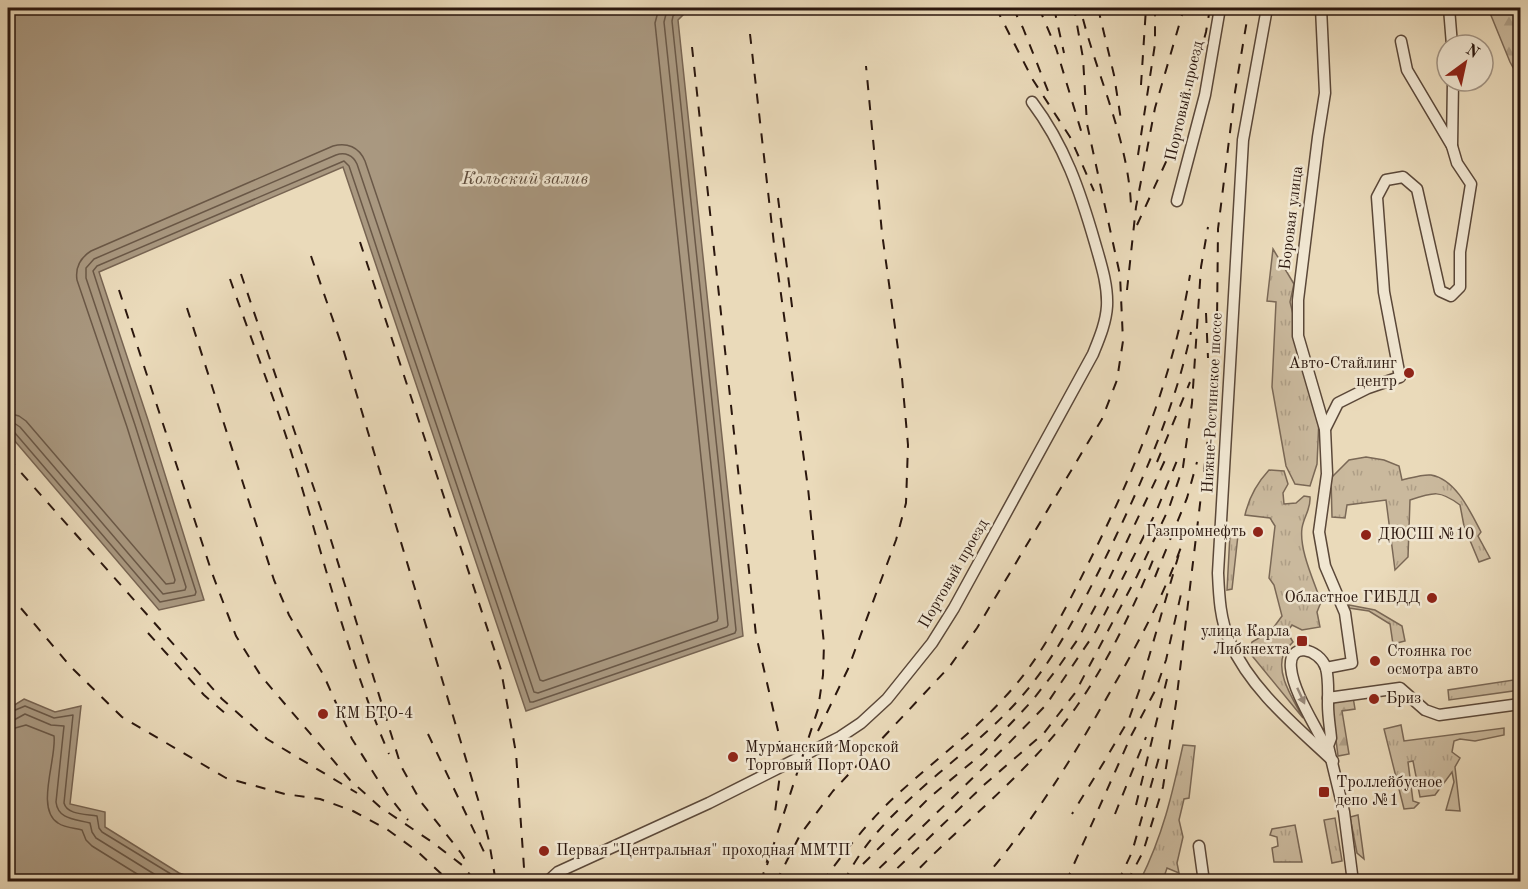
<svg xmlns="http://www.w3.org/2000/svg" width="1528" height="889" viewBox="0 0 1528 889" font-family="'Old Standard TT',serif">
<defs>
<pattern id="grass-tufts" width="24" height="20" patternUnits="userSpaceOnUse" patternTransform="scale(1.5)"><rect width="24" height="20" fill="#cab99d"/><path d="M3 7l-1-3M5 7V3M7 7l1-3M15 17l-1-3M17 17v-4M19 17l1-3" fill="none" stroke="#ae9e86"/></pattern>
<pattern id="forest-firs" width="22" height="20" patternUnits="userSpaceOnUse" patternTransform="scale(1.5)"><rect width="22" height="20" fill="#cab99d"/><path d="M5 1l3.5 6h-7zM16 11l3.5 6h-7z" fill="#ae9e86"/></pattern>
</defs>
<rect width="100%" height="100%" fill="#eadaba"/>
<filter id="stains"><feTurbulence type="fractalNoise" baseFrequency=".00333" numOctaves="4"/><feColorMatrix values="0 0 0 0 .2 0 0 0 0 .09 0 0 0 0 .02 0 0 0 .5 -.17"/></filter>
<radialGradient id="worn" r=".72"><stop offset=".6" stop-color="#630" stop-opacity="0"/><stop offset="1" stop-color="#630" stop-opacity=".3"/></radialGradient>
<g fill="url(#grass-tufts)" stroke="#7a6856" stroke-width="1.5">
<polygon points="1273,249 1294,284 1290,302 1319,419 1317,464 1310,486 1295,484 1286,466 1272,387 1276,302 1267,301"/>
<path d="M1366,457L1384,460L1399,466L1402,480C1411,478 1423,474 1431,475C1456,479 1471,513 1481,532L1478,536L1490,558L1479,562L1464,526L1460,505C1440,490 1434,492 1410,500L1408,557L1395,570L1386,500L1347,505L1345,518L1332,517L1331,478L1349,460Z"/>
<path d="M1269,470L1284,471L1288,484L1283,493L1284,504L1296,503L1304,496L1310,497C1311,509 1304,516 1302,528C1299,550 1314,581 1321,602L1317,612L1320,627L1302,630L1292,625L1287,632L1293,642C1290,645 1286,649 1284,653C1275,674 1294,700 1303,718L1249,652L1252,642L1271,631L1282,616L1274,585L1269,578L1275,526L1270,518L1245,515C1249,497 1257,483 1269,470Z"/>
<polygon points="1230,534 1238,535 1232,589 1227,590"/>
<polygon points="1349,605 1375,610 1402,626 1405,641 1393,644 1390,624 1369,611 1349,608"/>
<polygon points="1520,679 1520,690 1449,700 1448,690"/>
<polygon points="1401,725 1404,741 1504,728 1504,735 1475,741 1460,739 1454,741 1452,752 1460,758 1455,767 1460,811 1446,810 1454,782 1452,772 1435,795 1420,797 1413,761 1408,762 1413,801 1419,803 1414,808 1404,809 1384,729"/>
<path d="M1183,745L1195,746L1189,798L1184,799L1179,820L1183,837L1177,863L1179,873L1167,868L1164,877L1167,881H1140C1163,835 1172,795 1183,745Z"/>
<polygon points="1358,815 1364,859 1357,853 1350,817"/>
<polygon points="1335,818 1342,861 1332,863 1324,820"/>
<polygon points="1295,825 1302,862 1274,862 1272,848 1278,846 1277,837 1270,835 1272,829"/>
</g>
<g fill="url(#forest-firs)" stroke="#7a6856" stroke-width="1.5">
<polygon points="1483,8 1520,8 1520,80 1510,62 1490,13"/>
<polygon points="1353,697 1355,709 1342,711 1349,754 1338,756 1332,707 1335,701"/>
</g>
<g fill="#a99880" stroke="#776452" stroke-width="1.5">
<polygon points="8,8 690,8 678,20 743,636 526,711 343,167 99,272 148,420 204,600 159,610 8,433"/>
<polygon points="24,699 55,712 81,706 70,804 105,812 105,827 179,873 201,881 8,881 8,709"/>
</g>
<g fill="none" stroke-linecap="round" stroke-linejoin="round">
<g stroke="#6a5847" stroke-width="1.5">
<path d="M8,413L19,416L26,421L166,584L174,583L175,580L127,427L77,280C75,267 80,258 91,251L333,146C347,142 359,147 365,161L540,680L543,681L717,621L718,618L655,23L659,8"/>
<path d="M8,423H14L20,427L163,594L185,590L186,587L135,425L86,278V268L94,259L336,155C345,152 353,155 357,164L534,692L538,693L727,627L728,625L664,22L666,14L671,8"/>
<polyline points="8,430 15,433 160,602 195,595 196,592 93,271 97,266 344,161 349,166 530,702 533,702 735,633 736,630 672,21 673,16 682,8"/>
<path d="M8,713L25,706L54,718L73,715L64,803C67,815 86,814 97,816L99,828L102,832L184,882"/>
<path d="M8,721L14,720L25,714L51,725L64,726L56,802C58,820 76,819 90,823L92,832L96,838L167,882"/>
<path d="M8,730L26,725L54,736C57,758 35,809 58,823C65,828 74,828 82,830L86,840L92,846L150,882"/>
</g>
<g stroke="#5b4839" stroke-width="13">
<g id="minor">
<path d="M1267,8L1243,140L1218,573C1219,596 1220,620 1230,642C1251,690 1296,726 1333,761"/>
<polyline points="1321,8 1325,93 1318,137 1298,300 1298,336 1325,429"/>
<polyline points="1449,8 1452,45"/>
<polyline points="1401,41 1407,70 1452,146"/>
<polyline points="1177,201 1205,95 1220,8"/>
<polyline points="1326,668 1352,663 1345,613 1325,566 1319,532 1327,474 1325,429 1338,403 1368,388 1400,377 1384,292 1377,197 1386,180 1403,177 1417,189 1440,291 1451,296 1460,287 1460,252 1471,184 1457,163 1452,146 1453,81"/>
<polyline points="1328,698 1400,688 1425,710 1439,715 1520,704"/>
<path d="M1328,746L1331,738C1330,727 1328,716 1328,705C1328,693 1329,680 1326,668C1319,648 1288,641 1291,668C1293,690 1312,720 1322,740L1328,746L1344,812L1353,882"/>
<polyline points="1199,846 1204,882"/>
<path d="M547,882L558,872L709,803L840,737L861,723L887,699L932,643L954,608L1093,354C1099,339 1106,323 1107,306C1108,285 1101,264 1095,243C1080,191 1065,146 1032,102"/>
</g>
</g>
<use href="#minor" stroke="#f1e7d2" stroke-width="10"/>
<g stroke="#2b170e" stroke-width="2" stroke-dasharray="10 10" stroke-linecap="butt">
<polyline points="996,8 1033,80 1070,137 1094,191"/>
<polyline points="1013,8 1023,28 1050,96"/>
<polyline points="1039,8 1056,48 1082,134"/>
<polyline points="1054,8 1064,53"/>
<polyline points="1098,8 1114,75 1121,120"/>
<path d="M1083,19C1099,80 1128,141 1131,205"/>
<polyline points="750,34 774,244 808,488 824,644 823,675 818,709 767,865"/>
<polyline points="692,47 756,635 779,735 781,767 774,820"/>
<polyline points="1141,85 1146,8"/>
<polyline points="1138,155 1155,44 1155,8"/>
<polyline points="778,198 793,314"/>
<polyline points="1137,225 1176,140 1206,32 1210,8"/>
<polyline points="360,242 501,670 516,753 525,882"/>
<polyline points="311,256 344,352 480,806 489,841 495,877"/>
<polyline points="241,274 326,524 401,766 421,802 461,853 469,866"/>
<path d="M230,279C252,342 277,404 296,468C325,563 349,662 389,754"/>
<polyline points="119,290 212,573 236,636 261,676 350,780 380,807 432,842 462,865 476,882"/>
<polyline points="1127,290 1136,207 1155,108 1184,8"/>
<polyline points="187,308 274,580 289,615 324,676 352,739 387,794 408,820"/>
<polyline points="1206,313 1208,358"/>
<polyline points="8,458 222,699 267,739 357,793"/>
<polyline points="1157,462 1190,382"/>
<polyline points="1155,577 1187,498 1197,462"/>
<polyline points="8,593 71,667 122,717 226,778 285,794 320,799 353,811 388,830 417,851 450,882"/>
<polyline points="148,633 204,695 227,715"/>
<polyline points="818,731 848,669 896,540 906,503 908,445 902,378 882,233 866,66"/>
<polyline points="428,734 485,854"/>
<polyline points="1136,805 1167,679"/>
<polyline points="1115,814 1146,737"/>
<polyline points="863,864 930,797 983,753 1031,702 1057,669 1078,639 1103,592 1167,456"/>
<polyline points="761,882 768,858"/>
<polyline points="776,882 800,835 833,791 950,666 977,628 1102,419 1117,380 1123,341 1120,275 1087,124 1083,58 1074,8"/>
<path d="M822,882C846,850 870,819 899,793C934,761 972,733 1004,698C1040,660 1064,612 1088,564C1135,471 1173,378 1190,275"/>
<path d="M844,882C879,807 969,758 1022,696C1056,657 1079,610 1102,565C1138,491 1174,413 1191,332"/>
<polyline points="865,882 1008,744 1046,705 1096,631 1156,512 1178,458"/>
<polyline points="883,882 985,784 1044,733 1075,693 1137,576 1169,508 1183,467 1192,403 1201,267 1208,227"/>
<path d="M906,882C959,826 1022,778 1069,717C1104,670 1131,614 1153,560"/>
<path d="M981,882C1028,828 1067,767 1102,706C1132,654 1161,603 1181,547L1139,691L1129,719L1104,762L1072,814"/>
<polyline points="1066,882 1131,736 1156,689 1166,660 1181,594"/>
<polyline points="1118,882 1132,852 1160,754"/>
<polyline points="1127,882 1143,852 1163,787 1176,703 1211,413 1217,323 1218,229 1235,92 1249,8"/>
</g>
</g>
<defs><path id="oneway-solid" d="M-6-.8H1V-3.2L6.5 0L1 3.2V.8H-6Z" transform="scale(1.5)"/></defs>
<use fill="#98897a" href="#oneway-solid" transform="translate(1301 696) rotate(65)"/>
<g fill="#8f2418" stroke="#f1e7d2" stroke-width="2">
<circle cx="1409" cy="373" r="6"/>
<circle cx="1258" cy="532" r="6"/>
<circle cx="1366" cy="535" r="6"/>
<circle cx="1432" cy="598" r="6"/>
<rect x="1296" y="635" width="12" height="12" rx="3"/>
<circle cx="1375" cy="661" r="6"/>
<circle cx="1374" cy="699" r="6"/>
<circle cx="323" cy="714" r="6"/>
<circle cx="733" cy="757" r="6"/>
<rect x="1318" y="786" width="12" height="12" rx="3"/>
<circle cx="544" cy="851" r="6"/>
</g>
<g text-anchor="middle" dominant-baseline="central" stroke-width="5" stroke-linejoin="round" paint-order="stroke">
<g font-size="16" fill="#2b170e" stroke="#f1e7d2">
<text transform="translate(1185 101) rotate(-77)">Портовый проезд</text>
<text transform="translate(1292 218) rotate(-83)">Боровая улица</text>
<text transform="translate(1213 403) rotate(-87)">Нижне-Ростинское шоссе</text>
<text transform="translate(954 574) rotate(-60)">Портовый проезд</text>
</g>
<g font-size="16" fill="#2b170e" stroke="#f1e7d2" text-anchor="start">
<text x="1397" y="364" text-anchor="end">Авто-Стайлинг<tspan x="1397" dy="18">центр</tspan></text>
<text x="1246" y="532" text-anchor="end">Газпромнефть</text>
<text x="1378" y="535">ДЮСШ №10</text>
<text x="1420" y="598" text-anchor="end">Областное ГИБДД</text>
<text x="1290" y="632" text-anchor="end">улица Карла<tspan x="1290" dy="18">Либкнехта</tspan></text>
<text x="1387" y="652">Стоянка гос<tspan x="1387" dy="18">осмотра авто</tspan></text>
<text x="1386" y="699">Бриз</text>
<text x="335" y="714">КМ БТО-4</text>
<text x="745" y="748">Мурманский Морской<tspan x="745" dy="18">Торговый Порт ОАО</tspan></text>
<text x="1336" y="783">Троллейбусное<tspan x="1336" dy="18">депо №1</tspan></text>
<text x="556" y="851">Первая "Центральная" проходная ММТП</text>
</g>
<g font-size="18" font-style="italic" fill="#5d4b3c" stroke="#f1e7d2">
<text x="525" y="179">Кольский залив</text>
</g>
</g>
<rect width="1528" height="889" fill="none" stroke="#eadaba" stroke-width="30"/>
<rect x="9" y="9" width="1510" height="871" fill="none" stroke="#2b170e" stroke-width="3"/>
<rect x="15" y="15" width="1498" height="859" fill="none" stroke="#2b170e" stroke-width="1.5"/>
<g transform="translate(1465 63) rotate(33)"><circle r="28" fill="#f1e7d2" stroke="#a29484" stroke-width="1.5"/>
<path d="M0-4.5L10 22L0 15L-10 22Z" fill="#8f2418"/>
<text y="-9" font-size="16" font-weight="bold" text-anchor="middle" fill="#2b170e">N</text>
</g>
<rect width="100%" height="100%" filter="url(#stains)"/>
<rect width="100%" height="100%" fill="url(#worn)"/>
</svg>
